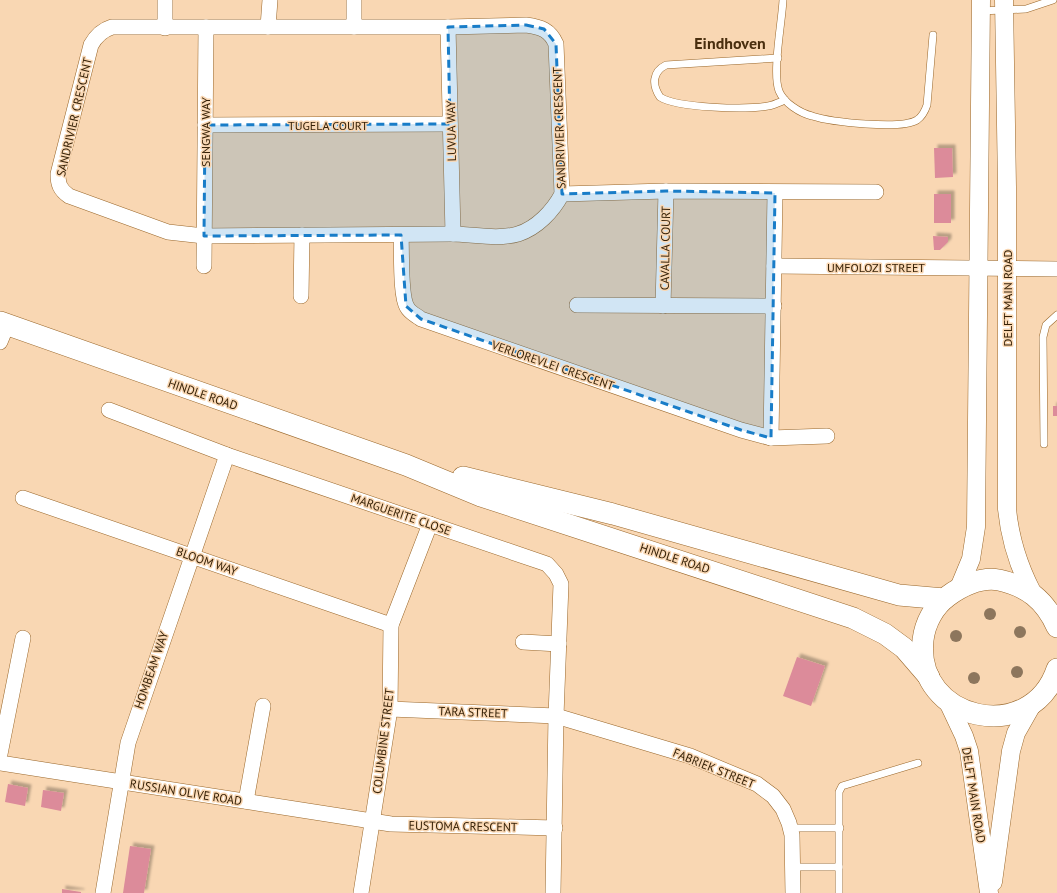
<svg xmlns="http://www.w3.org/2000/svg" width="1057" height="893" viewBox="0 0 1057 893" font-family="'PT Sans',sans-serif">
<defs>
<filter id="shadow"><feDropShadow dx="3.5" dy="-3.5" stdDeviation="1" flood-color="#0004"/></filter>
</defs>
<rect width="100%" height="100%" fill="#f9d7b3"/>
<g fill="#dc8b9a" filter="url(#shadow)">
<polygon points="934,148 952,148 953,177 935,178"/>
<rect x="934" y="194" width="17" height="29"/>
<polygon points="933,236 948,237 948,242 940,250 934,250"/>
<rect x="1053" y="406" width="4" height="10"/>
<polygon points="797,657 825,666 811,706 783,696"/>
<polygon points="8,784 28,788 25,806 5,802"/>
<polygon points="43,790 64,793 61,811 41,807"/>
<polygon points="130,846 151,849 144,893 123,893"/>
<polygon points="62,889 81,892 81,893 62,893"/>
</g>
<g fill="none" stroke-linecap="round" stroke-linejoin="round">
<g stroke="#9a672a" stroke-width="8">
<g id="service">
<path d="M783,0C782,21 772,73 779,91C784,103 800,113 812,116C831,122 901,130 917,120C923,116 925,111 927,105L933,35"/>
<polyline points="981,11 1026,9 1053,0"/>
<path d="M778,58L666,65C652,72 652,85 660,97C677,108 746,110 768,106C774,105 780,102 785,100"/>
<polyline points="1044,444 1043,337 1046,325 1057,315"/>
<polyline points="790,828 840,828"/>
<polyline points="792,867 839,867"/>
<polyline points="839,893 839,792 842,786 918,763"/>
</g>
</g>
<g stroke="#9a672a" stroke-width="16">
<g id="minor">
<polyline points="165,0 165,28"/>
<path d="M526,25C541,27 550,30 556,44L562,194C553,211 537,228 518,234C497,240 472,234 451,234C369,235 286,235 204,236L168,232L69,196C60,190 58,184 58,174L91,45C96,36 102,30 112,27H448Z"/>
<polyline points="268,27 270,0"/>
<polyline points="354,27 354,0"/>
<polyline points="448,27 453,234"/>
<polyline points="205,125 450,124"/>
<polyline points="562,194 666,191 876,192"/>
<path d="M401,235C402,251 400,296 407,307C410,313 416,315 421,319L741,430L771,438L827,436"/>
<polyline points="204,266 206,27"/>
<polyline points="774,266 1057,269"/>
<polyline points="301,296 302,235"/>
<polyline points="577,305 774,306"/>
<polyline points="663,306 666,191"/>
<polyline points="0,342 7,325"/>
<polyline points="109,410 227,455 547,564 556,574 561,584 556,716 553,893"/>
<polyline points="771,438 775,193"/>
<polyline points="23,498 391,625"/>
<polyline points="523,642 559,644"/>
<polyline points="390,709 556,716 690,756 757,784 773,796 783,809 789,823 792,835 793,893"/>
<polyline points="0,754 23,638"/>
<polyline points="0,763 391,824 555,828"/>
<polyline points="246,801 263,706"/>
<polyline points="103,893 128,743 227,455"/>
<polyline points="361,893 390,709 391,625 430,524"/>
</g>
</g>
<g stroke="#9a672a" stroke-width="19">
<g id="tertiary">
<path d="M1004,0L1007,187V509C1010,539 1018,565 1032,592"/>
<polyline points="959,588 971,559 976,527 981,0"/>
<polyline points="947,700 964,736 969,751 989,893"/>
<polyline points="993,882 1011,751 1016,733 1033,703"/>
</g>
</g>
<g stroke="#9a672a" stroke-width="22">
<g id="secondary">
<polyline points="0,322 406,465 481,496 853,618 885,634 904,648 929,677"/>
<polyline points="463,477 613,514 899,595 944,599"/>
<path d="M1057,627C1045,600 1027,586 999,580C981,577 962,586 948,596C934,606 925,623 923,640C914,721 1031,747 1057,669"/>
</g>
</g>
<use href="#service" stroke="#fff" stroke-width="7"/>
<use href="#minor" stroke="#fff" stroke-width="15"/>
<use href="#tertiary" stroke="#fff" stroke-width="18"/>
<use href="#secondary" stroke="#fff" stroke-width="21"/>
</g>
<g fill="#8d765d">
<circle cx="990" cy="614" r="6"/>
<circle cx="1020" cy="632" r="6"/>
<circle cx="956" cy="636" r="6"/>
<circle cx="1017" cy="672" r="6"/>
<circle cx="974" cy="678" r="6"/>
</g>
<path fill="#197dc8" fill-opacity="0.2" stroke="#197dc8" stroke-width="3" stroke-dasharray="8 5" stroke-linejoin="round" d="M526,25L544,29L556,44L562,194L666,191L775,193L771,438L741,430L421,319L406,306L401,235L204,236L205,125L450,124L448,27Z"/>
<g text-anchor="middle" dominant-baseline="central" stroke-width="3" stroke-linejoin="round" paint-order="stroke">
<g font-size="12" fill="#372208" stroke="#f9d7b3">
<text transform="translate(74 117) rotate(-77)">SANDRIVIER CRESCENT</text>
<text x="328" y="125">TUGELA COURT</text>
<text transform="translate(559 128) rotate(-92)">SANDRIVIER CRESCENT</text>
<text transform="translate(451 131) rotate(-91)">LUVUA WAY</text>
<text transform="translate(205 132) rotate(-90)">SENGWA WAY</text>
<text transform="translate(665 248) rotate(-89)">CAVALLA COURT</text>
<text x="876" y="267">UMFOLOZI STREET</text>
<text transform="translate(1007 298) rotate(-90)">DELFT MAIN ROAD</text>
<text transform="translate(553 365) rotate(19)">VERLOREVLEI CRESCENT</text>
<text transform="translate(203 394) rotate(19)">HINDLE ROAD</text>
<text transform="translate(401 514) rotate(19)">MARGUERITE CLOSE</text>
<text transform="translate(675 558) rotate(18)">HINDLE ROAD</text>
<text transform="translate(207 561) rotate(19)">BLOOM WAY</text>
<text transform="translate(151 670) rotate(-71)">HOMBEAM WAY</text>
<text transform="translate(473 712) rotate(2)">TARA STREET</text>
<text transform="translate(383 741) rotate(-83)">COLUMBINE STREET</text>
<text transform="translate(714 768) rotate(22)">FABRIEK STREET</text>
<text transform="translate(186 792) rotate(9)">RUSSIAN OLIVE ROAD</text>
<text transform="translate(974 795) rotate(81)">DELFT MAIN ROAD</text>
<text transform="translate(463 826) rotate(1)">EUSTOMA CRESCENT</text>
</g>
<g font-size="16" font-weight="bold" fill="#4a2f0f" stroke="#f9d7b3">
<text x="730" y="43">Eindhoven</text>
</g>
</g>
</svg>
